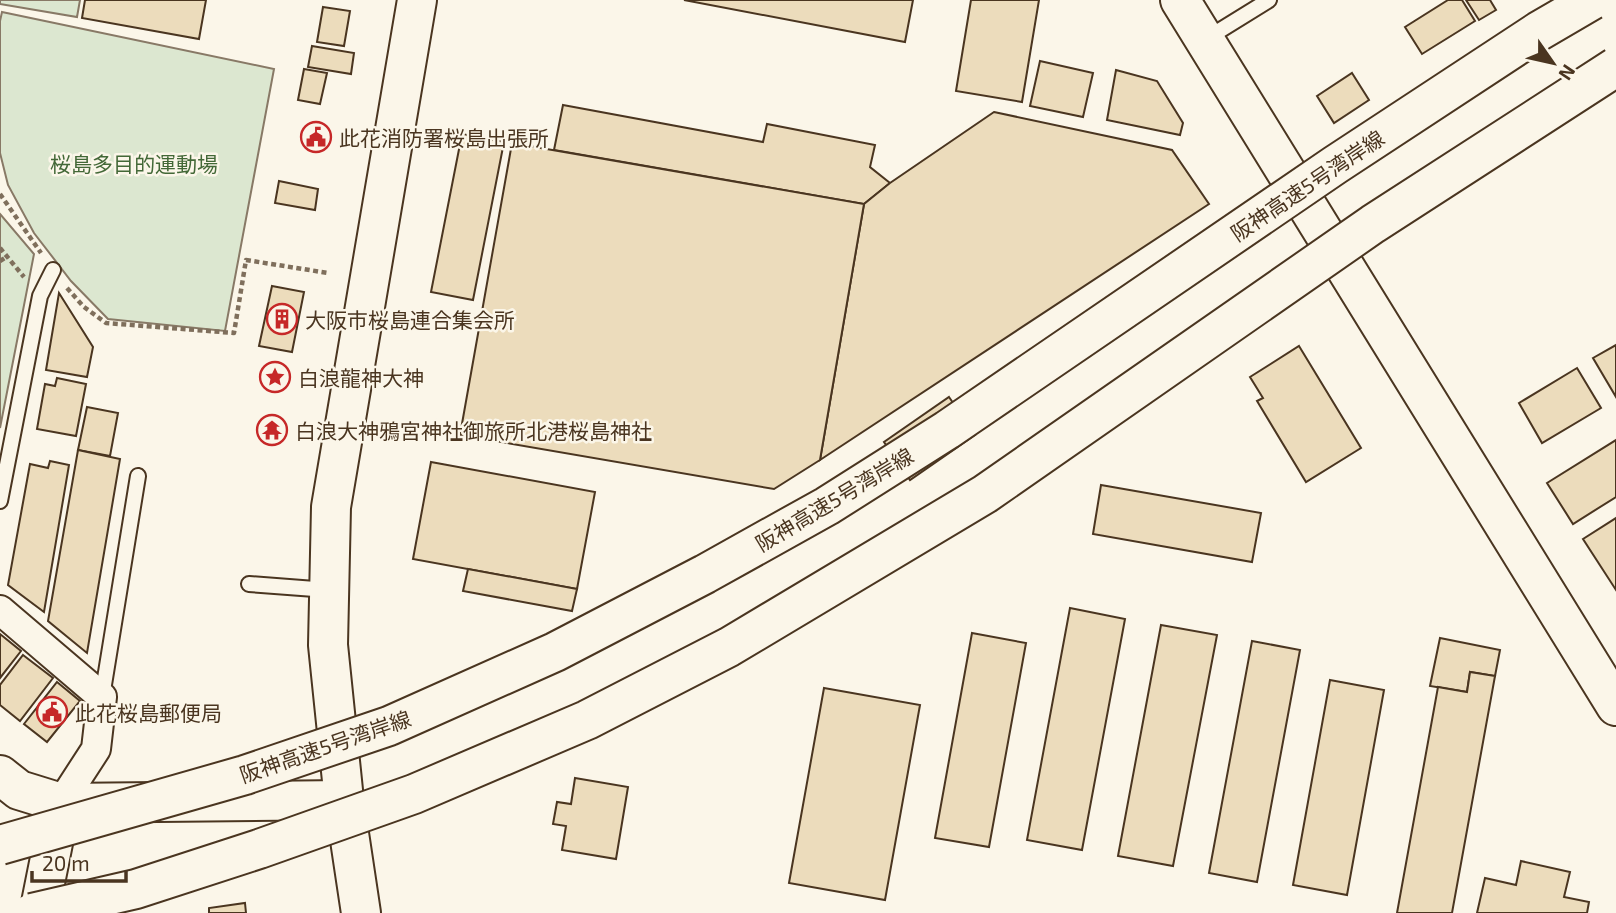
<svg xmlns="http://www.w3.org/2000/svg" width="1616" height="913" viewBox="0 0 1616 913" font-family="'Exo 2','Noto Sans JP',sans-serif">
<rect width="100%" height="100%" fill="#fbf6e9"/>
<g fill="#dce7d0" stroke="#887966" stroke-width="2">
<polygon points="0,0 80,0 77,17 0,4"/>
<polygon points="2,12 274,69 225,331 108,319 71,281 34,233 8,185 0,153 0,21"/>
<polygon points="0,214 34,254 0,428"/>
</g>
<g fill="#ecdcbc" stroke="#4a3520" stroke-width="2">
<polygon points="85,0 206,0 199,39 82,18"/>
<polygon points="684,0 913,0 905,42"/>
<polygon points="971,0 1039,0 1022,102 956,91"/>
<polygon points="1448,0 1462,0 1475,21 1422,54 1405,27"/>
<polygon points="1466,0 1490,0 1496,10 1479,20"/>
<polygon points="323,7 350,11 344,46 317,42"/>
<polygon points="312,46 354,53 351,74 308,67"/>
<polygon points="1040,61 1093,73 1083,117 1030,106"/>
<polygon points="304,69 327,73 320,104 298,100"/>
<polygon points="1116,70 1157,81 1183,123 1180,135 1107,120"/>
<polygon points="1352,73 1369,100 1334,123 1317,96"/>
<polygon points="563,105 763,142 767,124 875,145 870,167 890,183 864,204 554,150"/>
<polygon points="994,112 1172,150 1209,204 820,460 864,204 890,183"/>
<polygon points="462,134 504,142 473,300 431,292"/>
<polygon points="512,143 864,204 820,460 774,489 460,435"/>
<polygon points="279,181 318,189 315,210 275,203"/>
<polygon points="272,286 304,292 292,352 259,346"/>
<polygon points="59,293 93,347 87,377 46,370"/>
<polygon points="1616,345 1616,397 1593,358"/>
<polygon points="1299,346 1361,448 1306,482 1257,401 1263,398 1250,377"/>
<polygon points="1577,368 1601,408 1542,443 1519,403"/>
<polygon points="57,378 86,384 76,436 37,429 45,384 55,386"/>
<polygon points="949,397 975,435 910,480 884,442"/>
<polygon points="87,407 118,413 110,456 78,450"/>
<polygon points="1616,440 1616,497 1573,524 1547,483"/>
<polygon points="78,450 120,459 87,653 48,621"/>
<polygon points="50,461 69,465 44,612 8,585 30,464 48,468"/>
<polygon points="431,462 595,492 577,589 413,559"/>
<polygon points="1101,485 1261,513 1252,562 1093,534"/>
<polygon points="1616,518 1616,590 1583,539"/>
<polygon points="468,569 577,589 572,611 463,591"/>
<polygon points="1070,608 1125,619 1082,850 1027,840"/>
<polygon points="1161,625 1217,635 1173,866 1118,856"/>
<polygon points="972,633 1026,643 989,847 935,838"/>
<polygon points="0,634 21,651 0,678"/>
<polygon points="1440,638 1500,650 1495,676 1470,672 1467,692 1430,686"/>
<polygon points="1252,641 1300,650 1257,882 1209,873"/>
<polygon points="23,655 53,678 20,721 0,705 0,685"/>
<polygon points="1470,672 1495,676 1452,913 1397,913 1438,687 1467,692"/>
<polygon points="1330,680 1384,690 1347,895 1293,885"/>
<polygon points="57,682 80,701 47,742 24,724"/>
<polygon points="824,688 920,705 885,900 789,883"/>
<polygon points="575,778 628,787 616,859 562,850 566,826 553,824 557,802 571,804"/>
<polygon points="1521,861 1570,872 1564,897 1589,902 1587,913 1477,913 1485,878 1516,885"/>
<polygon points="245,903 246,913 209,913 209,908"/>
</g>
<g fill="none" stroke-linecap="round" stroke-linejoin="round">
<g stroke="#4a3520" stroke-width="18">
<g id="lane">
<polyline points="1206,39 1269,0"/>
<polyline points="0,501 40,296 53,270"/>
<polyline points="249,584 328,590"/>
<polyline points="102,697 138,476"/>
</g>
</g>
<g stroke="#4a3520" stroke-width="32">
<polyline id="street" points="0,610 102,697 96,749 61,803"/>
</g>
<g stroke="#4a3520" stroke-width="42">
<g id="secondary">
<polyline points="1180,0 1616,706"/>
<polyline points="0,775 19,790 61,803 344,800"/>
<polyline points="39,913 61,803"/>
<polyline points="361,913 344,800 328,645 331,507 417,0"/>
</g>
</g>
<g stroke="#7f6f5c" stroke-width="4.5" stroke-dasharray="5 3.5" stroke-linecap="butt">
<polyline points="0,194 41,253"/>
<polyline points="0,248 24,277"/>
<polyline points="0,261 8,256"/>
<polyline points="67,288 84,307 106,323 234,333 246,260 328,273"/>
</g>
<use href="#lane" stroke="#fbf6e9" stroke-width="14"/>
<use href="#street" stroke="#fbf6e9" stroke-width="28"/>
<use href="#secondary" stroke="#fbf6e9" stroke-width="38"/>
<g stroke="#4a3520" stroke-width="42" stroke-linecap="butt">
<g id="highway-bridge">
<polyline points="0,845 245,775 389,726 555,652 705,574 827,506 947,430 1335,165 1539,31 1592,0"/>
<polyline points="32,913 136,889 259,849 414,794 587,720 729,647 985,494 1373,224 1616,67"/>
</g>
</g>
<use href="#highway-bridge" stroke="#fbf6e9" stroke-width="38"/>
</g>
<defs>
<g id="civic-ring" transform="scale(1.575)"><circle r="9.5" fill="#fbf6e9" stroke="#c62828" stroke-width="1.5"/><path d="M-.6-6.5H3V-4.5H.6V-3L4-1V1h2V6H-6V1h2V-1L-.6-3ZM-1.2 2.5V6h2.4V2.5Z" fill="#c62828"/></g>
<g id="building-ring" transform="scale(1.575)"><circle r="9.5" fill="#fbf6e9" stroke="#c62828" stroke-width="1.5"/><path d="M-4-6H4V6H1V3H-1V6H-4ZM-2.5-4.3h1.7v1.8h-1.7ZM.8-4.3h1.7v1.8H.8ZM-2.5-1h1.7V.8h-1.7ZM.8-1h1.7V.8H.8Z" fill="#c62828"/></g>
<g id="sight-ring" transform="scale(1.575)"><circle r="9.5" fill="#fbf6e9" stroke="#c62828" stroke-width="1.5"/><path d="M0-6L1.8-2.2L6-1.7L2.9 1.2L3.7 5.4L0 3.3L-3.7 5.4L-2.9 1.2L-6-1.7L-1.8-2.2Z" fill="#c62828"/></g>
<g id="temple-ring" transform="scale(1.575)"><circle r="9.5" fill="#fbf6e9" stroke="#c62828" stroke-width="1.5"/><path d="M0-6L5-2H3V0L6.5 2.5H4V6H1.5V3h-3V6H-4V2.5H-6.5L-3 0V-2H-5Z" fill="#c62828"/></g>
</defs>
<g fill-rule="evenodd">
<use href="#civic-ring" x="316" y="137"/>
<use href="#building-ring" x="282" y="319"/>
<use href="#sight-ring" x="275" y="377"/>
<use href="#temple-ring" x="272" y="430"/>
<use href="#civic-ring" x="52" y="712"/>
</g>
<g text-anchor="middle" dominant-baseline="central" stroke-width="5" stroke-linejoin="round" paint-order="stroke">
<g font-size="21" fill="#4a3520" stroke="#fbf6e9" text-anchor="start">
<text x="339" y="137">此花消防署桜島出張所</text>
<text x="305" y="319">大阪市桜島連合集会所</text>
<text x="298" y="377">白浪龍神大神</text>
<text x="295" y="430">白浪大神鴉宮神社御旅所北港桜島神社</text>
<text x="75" y="712">此花桜島郵便局</text>
</g>
<g font-size="21" fill="#436837" stroke="#fbf6e9">
<text x="134" y="163">桜島多目的運動場</text>
</g>
<g font-size="21" fill="#4a3520" stroke="#fbf6e9">
<text transform="translate(1307 185) rotate(-34)">阪神高速5号湾岸線</text>
<text transform="translate(834 499) rotate(-31)">阪神高速5号湾岸線</text>
<text transform="translate(325 746) rotate(-19)">阪神高速5号湾岸線</text>
</g>
</g>
<g transform="translate(1553 63) rotate(124)" stroke="#fbf6e9" stroke-width="5" paint-order="stroke">
<path d="M0-5L12 26L0 18L-12 26Z" fill="#4a3520"/>
<text y="-10" font-size="19" font-weight="bold" text-anchor="middle" fill="#4a3520">N</text>
</g>
<path d="M32 871v10h94v-10" fill="none" stroke="#4a3520" stroke-width="3.5"/>
<text x="42" y="871" font-size="21" fill="#4a3520" stroke="#fbf6e9" stroke-width="5" paint-order="stroke">20 m</text>
</svg>
